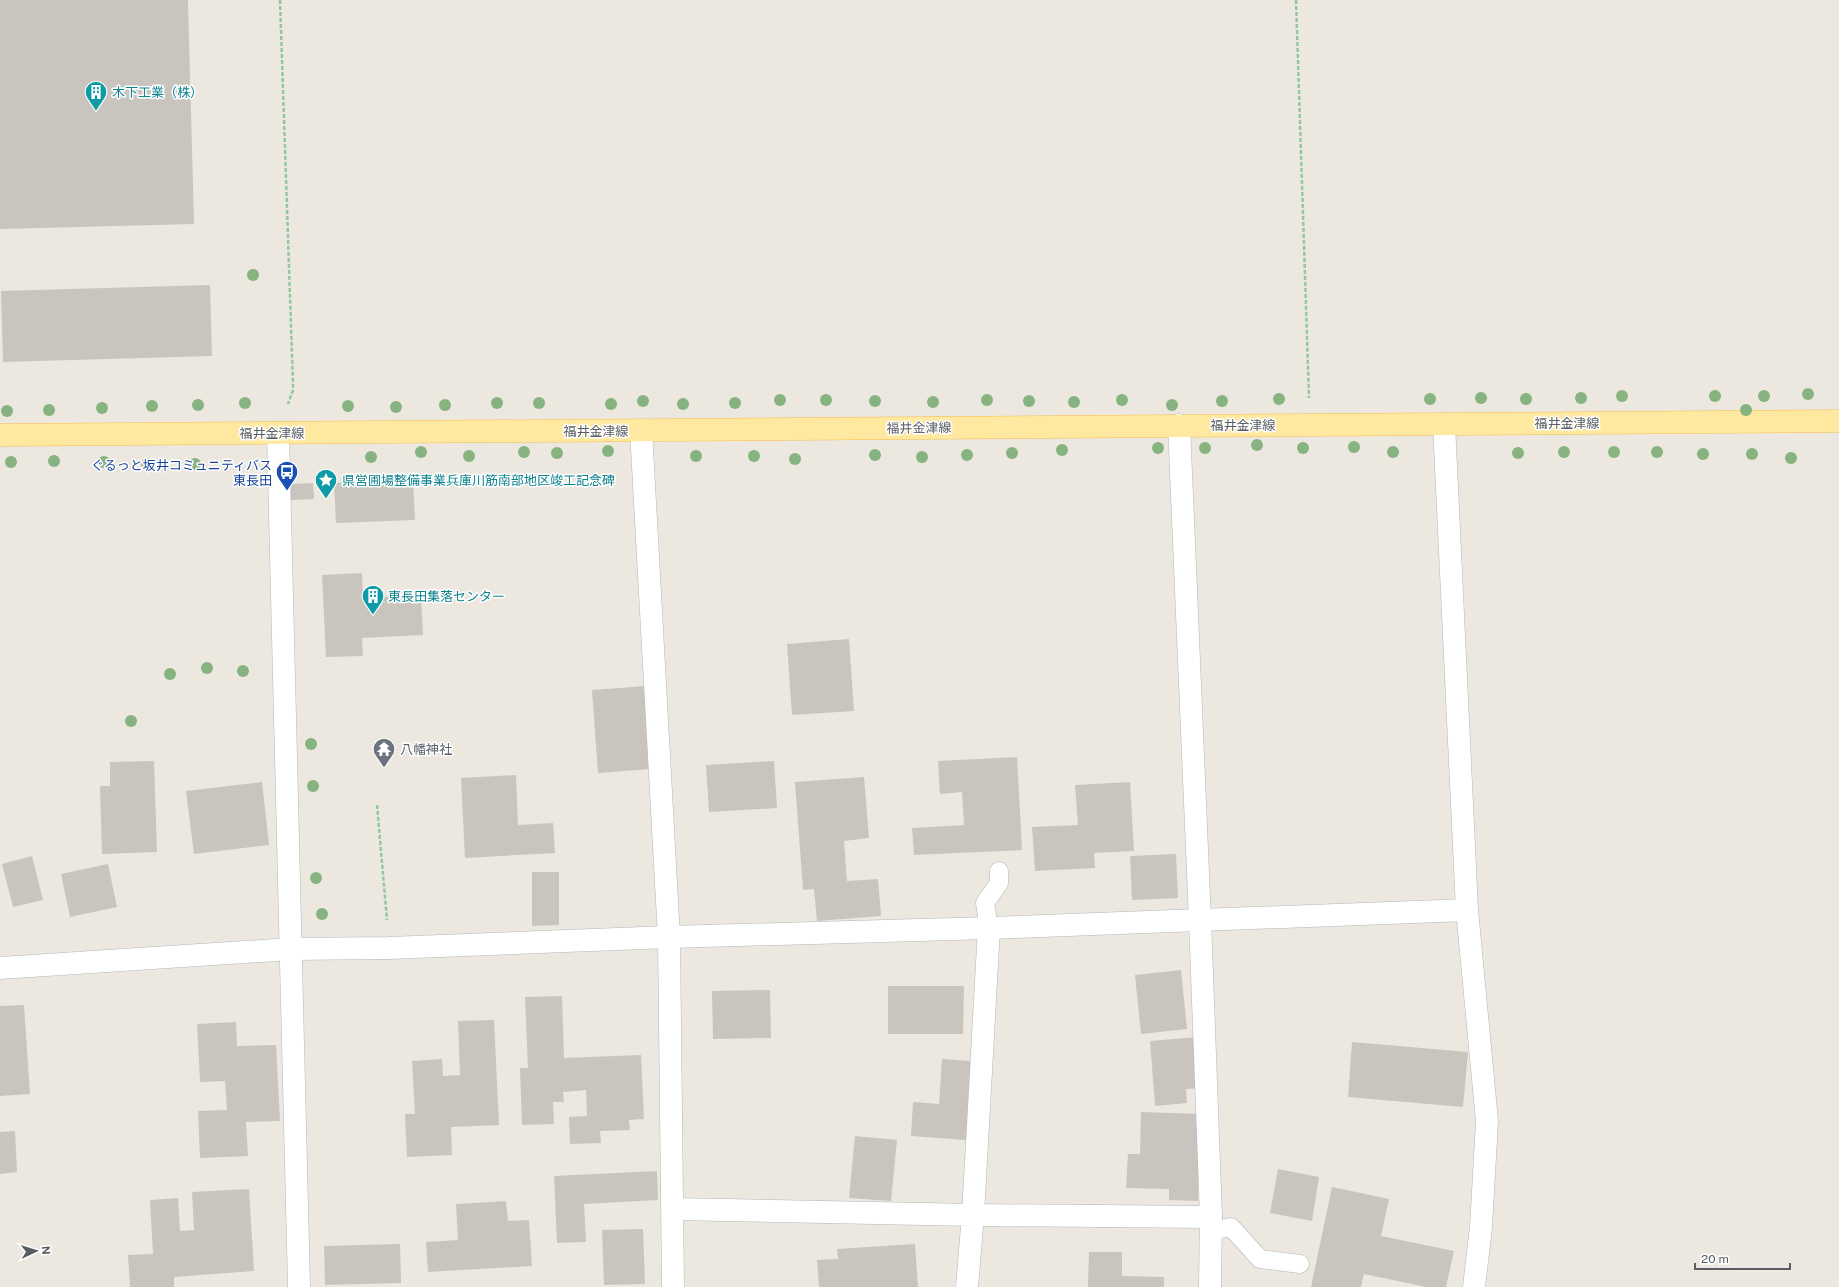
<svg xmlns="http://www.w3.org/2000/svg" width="1839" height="1287" viewBox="0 0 1839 1287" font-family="'Public Sans','Noto Sans JP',sans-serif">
<rect width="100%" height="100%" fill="#ece8df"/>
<g fill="#c9c5be">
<polygon points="0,0 188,0 194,224 0,229"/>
<polygon points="210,285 212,356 3,362 1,291"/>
<polygon points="413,480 415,520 336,523 334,483"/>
<polygon points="313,483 314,499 291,500 291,484"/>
<polygon points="362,573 363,598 421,595 423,635 362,638 363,656 326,657 322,575"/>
<polygon points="849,639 854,711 792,715 787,644"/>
<polygon points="646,686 652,769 598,773 592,690"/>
<polygon points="1017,757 1022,850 914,855 912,828 964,825 962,792 940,794 938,761"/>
<polygon points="154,761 157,852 102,854 100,786 110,786 110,762"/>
<polygon points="774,761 777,808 709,812 706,765"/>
<polygon points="516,775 518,825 553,823 555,853 465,858 461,778"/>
<polygon points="864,777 869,838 844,841 847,881 878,879 881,916 817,921 814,889 803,890 795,782"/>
<polygon points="262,782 269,845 194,854 186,791"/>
<polygon points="1130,782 1134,851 1094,853 1095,868 1035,871 1032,827 1078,825 1075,785"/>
<polygon points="1176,854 1178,898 1132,900 1130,856"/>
<polygon points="32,856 43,900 13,907 2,864"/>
<polygon points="108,864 117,907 70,917 61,874"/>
<polygon points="532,872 559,872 559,925 532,926"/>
<polygon points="1181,970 1187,1029 1141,1034 1135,975"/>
<polygon points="888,986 964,986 963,1034 888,1034"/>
<polygon points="770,990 771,1038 713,1039 712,991"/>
<polygon points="562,996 564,1058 641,1055 644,1119 629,1120 630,1130 600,1131 601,1143 570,1144 569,1117 587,1116 586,1090 563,1092 564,1102 553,1102 554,1124 522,1125 520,1068 528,1068 525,997"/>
<polygon points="24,1005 30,1094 0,1096 0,1006"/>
<polygon points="494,1020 499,1125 451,1127 452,1155 407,1157 405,1114 415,1114 412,1061 442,1059 443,1076 460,1075 458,1021"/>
<polygon points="236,1022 237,1046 276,1045 280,1121 246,1122 248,1156 200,1158 198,1111 227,1110 225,1081 200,1082 197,1024"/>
<polygon points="1198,1037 1201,1088 1186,1089 1187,1103 1155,1106 1150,1041"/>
<polygon points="1352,1042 1468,1052 1463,1107 1348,1097"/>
<polygon points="942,1059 971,1061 966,1140 911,1136 913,1102 939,1104"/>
<polygon points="1141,1112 1201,1114 1198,1201 1169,1200 1169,1189 1126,1188 1128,1154 1140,1154"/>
<polygon points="15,1131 17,1172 0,1174 0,1132"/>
<polygon points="855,1136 897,1140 891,1201 849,1198"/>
<polygon points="1278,1169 1319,1177 1312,1221 1270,1213"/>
<polygon points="657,1171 658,1200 584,1204 586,1242 557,1243 554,1176"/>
<polygon points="1332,1187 1389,1199 1381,1236 1454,1251 1446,1287 1426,1287 1364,1274 1361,1287 1311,1287"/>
<polygon points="249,1189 254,1271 174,1277 174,1287 130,1287 128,1255 153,1254 150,1200 178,1198 180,1231 194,1230 192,1192"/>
<polygon points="506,1201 508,1221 529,1220 532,1266 428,1272 426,1242 458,1240 456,1204"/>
<polygon points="643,1229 645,1284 604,1285 602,1230"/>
<polygon points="400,1244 401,1283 325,1285 324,1246"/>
<polygon points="915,1244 918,1287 819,1287 817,1260 838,1259 837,1249"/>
<polygon points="1089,1252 1122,1252 1122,1276 1164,1277 1164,1287 1088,1287"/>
</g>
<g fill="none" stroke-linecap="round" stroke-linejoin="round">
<g stroke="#b2b6bb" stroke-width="19">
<g id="service">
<polyline points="989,928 985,903 999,883 999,871"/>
<polyline points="1211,1231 1231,1227 1260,1259 1300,1264"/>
</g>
</g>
<g stroke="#b2b6bb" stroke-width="23">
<g id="minor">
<polyline points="1444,424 1467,910 1487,1121 1481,1227 1474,1287"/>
<polyline points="1179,425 1200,920 1211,1217 1210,1287"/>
<polyline points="641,430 669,937 673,1287"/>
<polyline points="278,433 299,1287"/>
<polyline points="989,928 973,1215 1211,1217"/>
<polyline points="0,968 291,949 389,948 669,937 989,928 1467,910"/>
<polyline points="673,1209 973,1215 967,1287"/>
</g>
</g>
<g stroke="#f7bc4d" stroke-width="23">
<polyline id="primary" points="0,435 1839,421"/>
</g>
<g stroke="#92c79e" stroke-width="2.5" stroke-dasharray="4 2" stroke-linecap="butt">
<polyline points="280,0 293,385 293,390 288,404"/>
<polyline points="1296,0 1309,398"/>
<polyline points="377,805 387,920"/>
</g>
<use href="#service" stroke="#fff" stroke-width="18"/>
<use href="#minor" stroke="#fff" stroke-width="22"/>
<use href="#primary" stroke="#ffe9a1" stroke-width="22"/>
</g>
<g fill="#86b37f">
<circle cx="253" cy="275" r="6"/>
<circle cx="1808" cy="394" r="6"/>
<circle cx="1622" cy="396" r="6"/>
<circle cx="1715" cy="396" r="6"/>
<circle cx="1764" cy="396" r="6"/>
<circle cx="1481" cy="398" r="6"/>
<circle cx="1581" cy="398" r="6"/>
<circle cx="1279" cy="399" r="6"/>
<circle cx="1430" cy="399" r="6"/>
<circle cx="1526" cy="399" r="6"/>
<circle cx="780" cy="400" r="6"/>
<circle cx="826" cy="400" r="6"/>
<circle cx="987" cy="400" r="6"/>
<circle cx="1122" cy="400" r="6"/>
<circle cx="643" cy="401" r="6"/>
<circle cx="875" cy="401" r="6"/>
<circle cx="1029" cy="401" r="6"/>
<circle cx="1222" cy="401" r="6"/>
<circle cx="933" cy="402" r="6"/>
<circle cx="1074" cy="402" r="6"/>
<circle cx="245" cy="403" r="6"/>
<circle cx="497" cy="403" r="6"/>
<circle cx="539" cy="403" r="6"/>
<circle cx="735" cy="403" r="6"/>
<circle cx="611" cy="404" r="6"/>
<circle cx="683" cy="404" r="6"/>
<circle cx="198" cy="405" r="6"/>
<circle cx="445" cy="405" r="6"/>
<circle cx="1172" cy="405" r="6"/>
<circle cx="152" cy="406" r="6"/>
<circle cx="348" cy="406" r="6"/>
<circle cx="396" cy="407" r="6"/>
<circle cx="102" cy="408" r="6"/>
<circle cx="49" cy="410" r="6"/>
<circle cx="1746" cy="410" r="6"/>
<circle cx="7" cy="411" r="6"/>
<circle cx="1257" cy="445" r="6"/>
<circle cx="1354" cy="447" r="6"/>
<circle cx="1158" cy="448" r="6"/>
<circle cx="1205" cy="448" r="6"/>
<circle cx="1303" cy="448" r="6"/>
<circle cx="1062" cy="450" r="6"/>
<circle cx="608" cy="451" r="6"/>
<circle cx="421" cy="452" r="6"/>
<circle cx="524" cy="452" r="6"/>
<circle cx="1393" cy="452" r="6"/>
<circle cx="1564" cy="452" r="6"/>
<circle cx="1614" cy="452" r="6"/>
<circle cx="1657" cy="452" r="6"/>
<circle cx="557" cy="453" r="6"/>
<circle cx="1012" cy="453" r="6"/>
<circle cx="1518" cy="453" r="6"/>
<circle cx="1703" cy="454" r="6"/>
<circle cx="1752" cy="454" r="6"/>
<circle cx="875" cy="455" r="6"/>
<circle cx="967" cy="455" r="6"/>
<circle cx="469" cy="456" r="6"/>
<circle cx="696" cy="456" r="6"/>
<circle cx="754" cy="456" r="6"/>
<circle cx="371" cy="457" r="6"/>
<circle cx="922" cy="457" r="6"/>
<circle cx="1791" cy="458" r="6"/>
<circle cx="795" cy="459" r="6"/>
<circle cx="54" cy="461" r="6"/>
<circle cx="11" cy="462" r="6"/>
<circle cx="104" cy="462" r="6"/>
<circle cx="147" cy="464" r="6"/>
<circle cx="195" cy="464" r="6"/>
<circle cx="207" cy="668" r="6"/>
<circle cx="243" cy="671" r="6"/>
<circle cx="170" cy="674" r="6"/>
<circle cx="131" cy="721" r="6"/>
<circle cx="311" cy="744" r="6"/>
<circle cx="313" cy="786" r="6"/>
<circle cx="316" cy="878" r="6"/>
<circle cx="322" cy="914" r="6"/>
</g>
<defs>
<g id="building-pin" transform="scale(1.15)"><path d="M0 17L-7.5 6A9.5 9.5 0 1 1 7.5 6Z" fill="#0f9aa8" stroke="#fff"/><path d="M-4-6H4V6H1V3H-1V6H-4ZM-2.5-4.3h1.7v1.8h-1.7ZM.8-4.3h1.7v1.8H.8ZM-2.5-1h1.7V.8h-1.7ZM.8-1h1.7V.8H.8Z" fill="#fff"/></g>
<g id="bus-pin" transform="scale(1.15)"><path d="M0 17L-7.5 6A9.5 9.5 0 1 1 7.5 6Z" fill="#1a4fb4" stroke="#fff"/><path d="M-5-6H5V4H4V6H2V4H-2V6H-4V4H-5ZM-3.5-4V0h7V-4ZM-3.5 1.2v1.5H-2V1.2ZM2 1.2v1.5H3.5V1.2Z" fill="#fff"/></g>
<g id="sight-pin" transform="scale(1.15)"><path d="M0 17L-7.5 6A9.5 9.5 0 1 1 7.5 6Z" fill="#0f9aa8" stroke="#fff"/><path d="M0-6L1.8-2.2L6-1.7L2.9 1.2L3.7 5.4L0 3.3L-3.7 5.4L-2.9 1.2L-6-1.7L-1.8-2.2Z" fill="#fff"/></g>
<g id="temple-pin" transform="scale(1.15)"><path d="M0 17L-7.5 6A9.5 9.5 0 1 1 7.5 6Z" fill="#6b7280" stroke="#fff"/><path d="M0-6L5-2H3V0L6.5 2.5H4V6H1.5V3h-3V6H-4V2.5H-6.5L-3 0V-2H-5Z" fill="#fff"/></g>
</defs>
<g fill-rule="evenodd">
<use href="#building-pin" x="96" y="92"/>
<use href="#bus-pin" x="287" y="472"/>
<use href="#sight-pin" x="326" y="480"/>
<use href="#building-pin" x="373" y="596"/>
<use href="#temple-pin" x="384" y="749"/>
</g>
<g text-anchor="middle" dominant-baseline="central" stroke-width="3" stroke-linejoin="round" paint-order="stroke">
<g font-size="13" fill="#0d838f" stroke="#fff" text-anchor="start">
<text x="112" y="92">木下工業（株）</text>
<text x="342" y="480">県営圃場整備事業兵庫川筋南部地区竣工記念碑</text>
<text x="388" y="596">東長田集落センター</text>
</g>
<g font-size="13" fill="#585d61" stroke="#fff">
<text x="1567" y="423">福井金津線</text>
<text x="1243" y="425">福井金津線</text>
<text transform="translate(919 428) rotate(-1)">福井金津線</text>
<text x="596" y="431">福井金津線</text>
<text x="272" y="433">福井金津線</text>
</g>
<g font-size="13" fill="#164399" stroke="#fff" text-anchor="end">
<text x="272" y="465">ぐるっと坂井コミュニティバス<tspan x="272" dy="15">東長田</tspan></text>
</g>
<g font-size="13" fill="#5b616d" stroke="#fff" text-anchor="start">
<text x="400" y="749">八幡神社</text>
</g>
</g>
<g transform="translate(36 1251) rotate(86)" stroke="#ffffff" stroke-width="3" paint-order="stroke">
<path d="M0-3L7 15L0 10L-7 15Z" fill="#585d61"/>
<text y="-6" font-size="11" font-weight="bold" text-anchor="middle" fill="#585d61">N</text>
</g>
<path d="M1695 1263v6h95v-6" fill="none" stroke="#585d61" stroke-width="2"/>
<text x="1701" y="1263" font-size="12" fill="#585d61" stroke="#ffffff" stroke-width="3" paint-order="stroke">20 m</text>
</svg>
